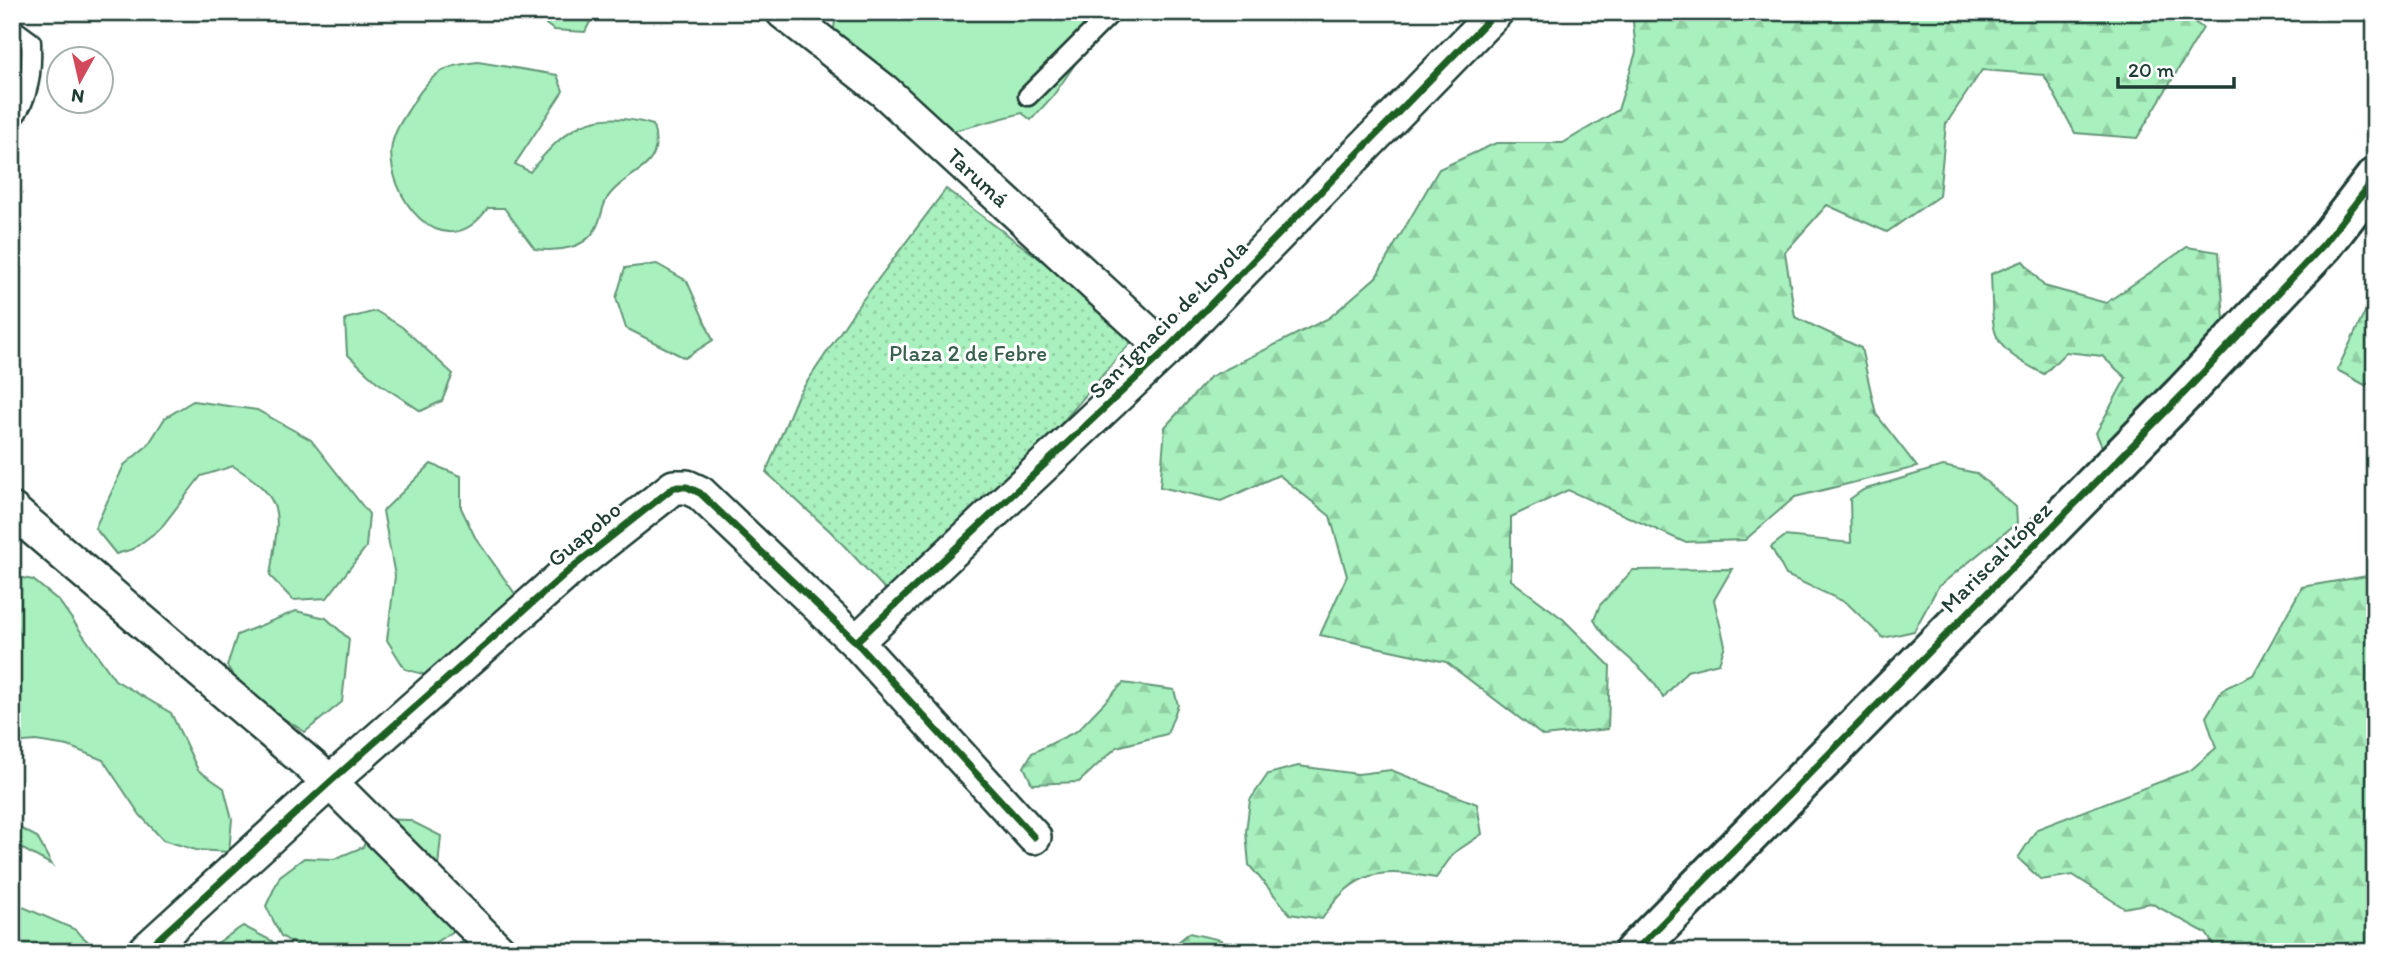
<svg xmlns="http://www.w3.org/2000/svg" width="2387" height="964" viewBox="0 0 2387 964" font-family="Itim,sans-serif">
<defs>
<pattern id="forest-firs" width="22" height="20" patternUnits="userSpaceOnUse" patternTransform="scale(1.75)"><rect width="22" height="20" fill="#a8f0bd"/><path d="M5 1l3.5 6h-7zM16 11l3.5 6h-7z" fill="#90cfa3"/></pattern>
<pattern id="park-dots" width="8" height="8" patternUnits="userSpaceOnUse" patternTransform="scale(1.75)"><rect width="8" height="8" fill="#a8f0bd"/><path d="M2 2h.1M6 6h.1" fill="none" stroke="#90cfa3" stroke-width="1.8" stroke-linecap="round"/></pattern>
</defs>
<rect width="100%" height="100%" fill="#fff"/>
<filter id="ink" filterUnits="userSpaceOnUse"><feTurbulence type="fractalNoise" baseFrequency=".0143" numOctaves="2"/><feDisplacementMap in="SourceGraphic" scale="14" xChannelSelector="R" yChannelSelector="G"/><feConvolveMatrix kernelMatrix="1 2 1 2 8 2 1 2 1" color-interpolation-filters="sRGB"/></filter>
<g filter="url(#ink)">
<g fill="#a8f0bd" stroke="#649678" stroke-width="2">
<polygon points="12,12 23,29 22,59 12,94"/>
<polygon points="529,12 595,12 585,32 554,30"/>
<polygon points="836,12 1111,12 1053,96 1031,120 1022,113 953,131 923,133 832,45"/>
<path d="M478,62L557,75L563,91L515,164L530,172C566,126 594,107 653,125C665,169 634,167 612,192C602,202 603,214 597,226C587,249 557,252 535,249L504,208H488C443,272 384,194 392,144C395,128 406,115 414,101C432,73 444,65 478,62Z"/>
<polygon points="657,264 687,281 713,340 685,358 626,328 616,298 625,268"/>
<polygon points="376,311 402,327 453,374 442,401 421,411 377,382 347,354 345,319"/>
<path d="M193,401L257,410L311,440L369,514L366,547L327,598L293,600L270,576C278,517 290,501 233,466L201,476L160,529L133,549L116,554L95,528L124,465L148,445L165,418Z"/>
<polygon points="431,464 461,476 461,508 475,537 530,615 436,678 405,669 387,640 395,576 383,511"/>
<polygon points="1943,466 1976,473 2016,507 2017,523 1938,587 1914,631 1883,638 1847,603 1786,575 1771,547 1785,536 1851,543 1850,499 1863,490"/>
<path d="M1732,569L1714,600L1725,645L1719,663L1687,671L1663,698C1648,665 1612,652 1594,620L1600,605L1633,570Z"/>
<polygon points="12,576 33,580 59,601 115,680 171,713 198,770 224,788 232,819 229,852 196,850 163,840 140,815 103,760 68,746 36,741 12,743"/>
<polygon points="296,611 326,618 349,639 342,702 305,732 247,695 227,666 237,635"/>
<polygon points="376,819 409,820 441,836 438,867 461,926 436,942 438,952 308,952 281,936 266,906 280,876 304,858 334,859 363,847"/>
<polygon points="12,824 37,837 52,865 21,848 12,860"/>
<polygon points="12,896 16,904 74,929 100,952 12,952"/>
<polygon points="243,926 272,941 277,952 210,952 211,947"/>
</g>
<g fill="url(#forest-firs)" stroke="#649678" stroke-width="2">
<polygon points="1632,12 2179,12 2203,28 2137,138 2075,133 2044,75 1982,70 1946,124 1939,196 1887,232 1827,205 1785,252 1795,317 1861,348 1876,414 1917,467 1795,497 1745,540 1684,542 1568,490 1511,517 1511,580 1563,619 1610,666 1608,729 1543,736 1446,662 1320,635 1347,576 1330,516 1279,475 1221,501 1160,487 1165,427 1210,377 1329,318 1376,277 1439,169 1496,143 1563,143 1618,110 1636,52"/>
<path d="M2187,247L2219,252L2224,319L2208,382L2103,449L2096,433L2126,378L2102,356L2066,352L2044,374C1985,344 1994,335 1991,274L2023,261L2044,286L2106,303Z"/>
<polygon points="2375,300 2375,380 2365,385 2337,370 2366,310"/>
<polygon points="2367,576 2375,580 2375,952 2218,952 2206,933 2151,903 2124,908 2073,875 2041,880 2018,858 2037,829 2191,770 2216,748 2206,717 2223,689 2253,675 2302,587"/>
<polygon points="1123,683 1174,690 1178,705 1167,734 1117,747 1079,782 1032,784 1024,767 1032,753 1077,731"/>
<path d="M1298,766L1358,774L1391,770L1477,804L1482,834L1454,853L1436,878C1380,868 1355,869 1322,919L1290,914L1249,865L1246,832L1250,800L1268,774Z"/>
<polygon points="1189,933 1221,940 1223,952 1166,952"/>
</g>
<polygon fill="url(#park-dots)" stroke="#649678" stroke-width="2" points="946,189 1139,333 903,608 831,532 766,472 797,397 855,310"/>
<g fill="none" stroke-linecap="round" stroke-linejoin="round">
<g stroke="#1f3d34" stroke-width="23">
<g id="lane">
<path d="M12,28L31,42C32,69 30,98 12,119"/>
<polyline points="1028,96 1112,12"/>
</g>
</g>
<g stroke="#1f3d34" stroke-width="38">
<g id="street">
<path id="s1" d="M783,12L884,91L1166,350"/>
<polyline points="12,510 330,782 500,952"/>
<polyline points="856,642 1166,350 1496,12"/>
<polyline points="144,952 330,782 574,566 674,487 687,487 700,493 856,642 1034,837"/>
</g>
</g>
<g stroke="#1f3d34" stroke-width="44">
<polyline id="secondary" points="1634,952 2184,393 2324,244 2375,178"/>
</g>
<use href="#lane" stroke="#fff" stroke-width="18"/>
<use href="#street" stroke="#fff" stroke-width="33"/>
<use href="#secondary" stroke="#fff" stroke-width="38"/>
<g stroke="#fff" stroke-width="11">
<g id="cycleway">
<polyline points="856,642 1166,350 1496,12"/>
<polyline points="144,952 330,782 574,566 674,487 687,487 700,493 856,642 1034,837"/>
<polyline points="1634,952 2184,393 2324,244 2375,178"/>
</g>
</g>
<use href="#cycleway" stroke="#1b5e20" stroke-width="7"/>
</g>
</g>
<g text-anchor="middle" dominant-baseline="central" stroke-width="6" stroke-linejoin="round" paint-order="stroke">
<g font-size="23" fill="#1f3d34" stroke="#fff">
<text stroke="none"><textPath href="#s1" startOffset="256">Tarumá</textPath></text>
<text transform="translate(1168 319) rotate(-45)">San Ignacio de Loyola</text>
<text transform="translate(584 534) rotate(-40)">Guapobo</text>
<text transform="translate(1996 557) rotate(-45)">Mariscal López</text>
</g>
<g font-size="23" fill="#3a614f" stroke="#fff">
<text x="968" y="353">Plaza 2 de Febre</text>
</g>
</g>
<rect width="2387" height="964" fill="none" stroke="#fff" stroke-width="42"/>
<rect x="21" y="21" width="2345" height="922" fill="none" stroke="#1f3d34" stroke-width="2.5" filter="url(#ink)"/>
<g transform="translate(80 80) rotate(188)"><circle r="33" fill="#ffffff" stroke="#a5b1ae" stroke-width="2"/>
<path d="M0-5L12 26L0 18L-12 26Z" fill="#d1495b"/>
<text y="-10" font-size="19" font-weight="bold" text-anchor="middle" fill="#1f3d34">N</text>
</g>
<path d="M2118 77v10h116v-10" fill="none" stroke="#1f3d34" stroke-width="3.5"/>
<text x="2128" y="77" font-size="21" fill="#1f3d34" stroke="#ffffff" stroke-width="5" paint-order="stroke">20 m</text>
</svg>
